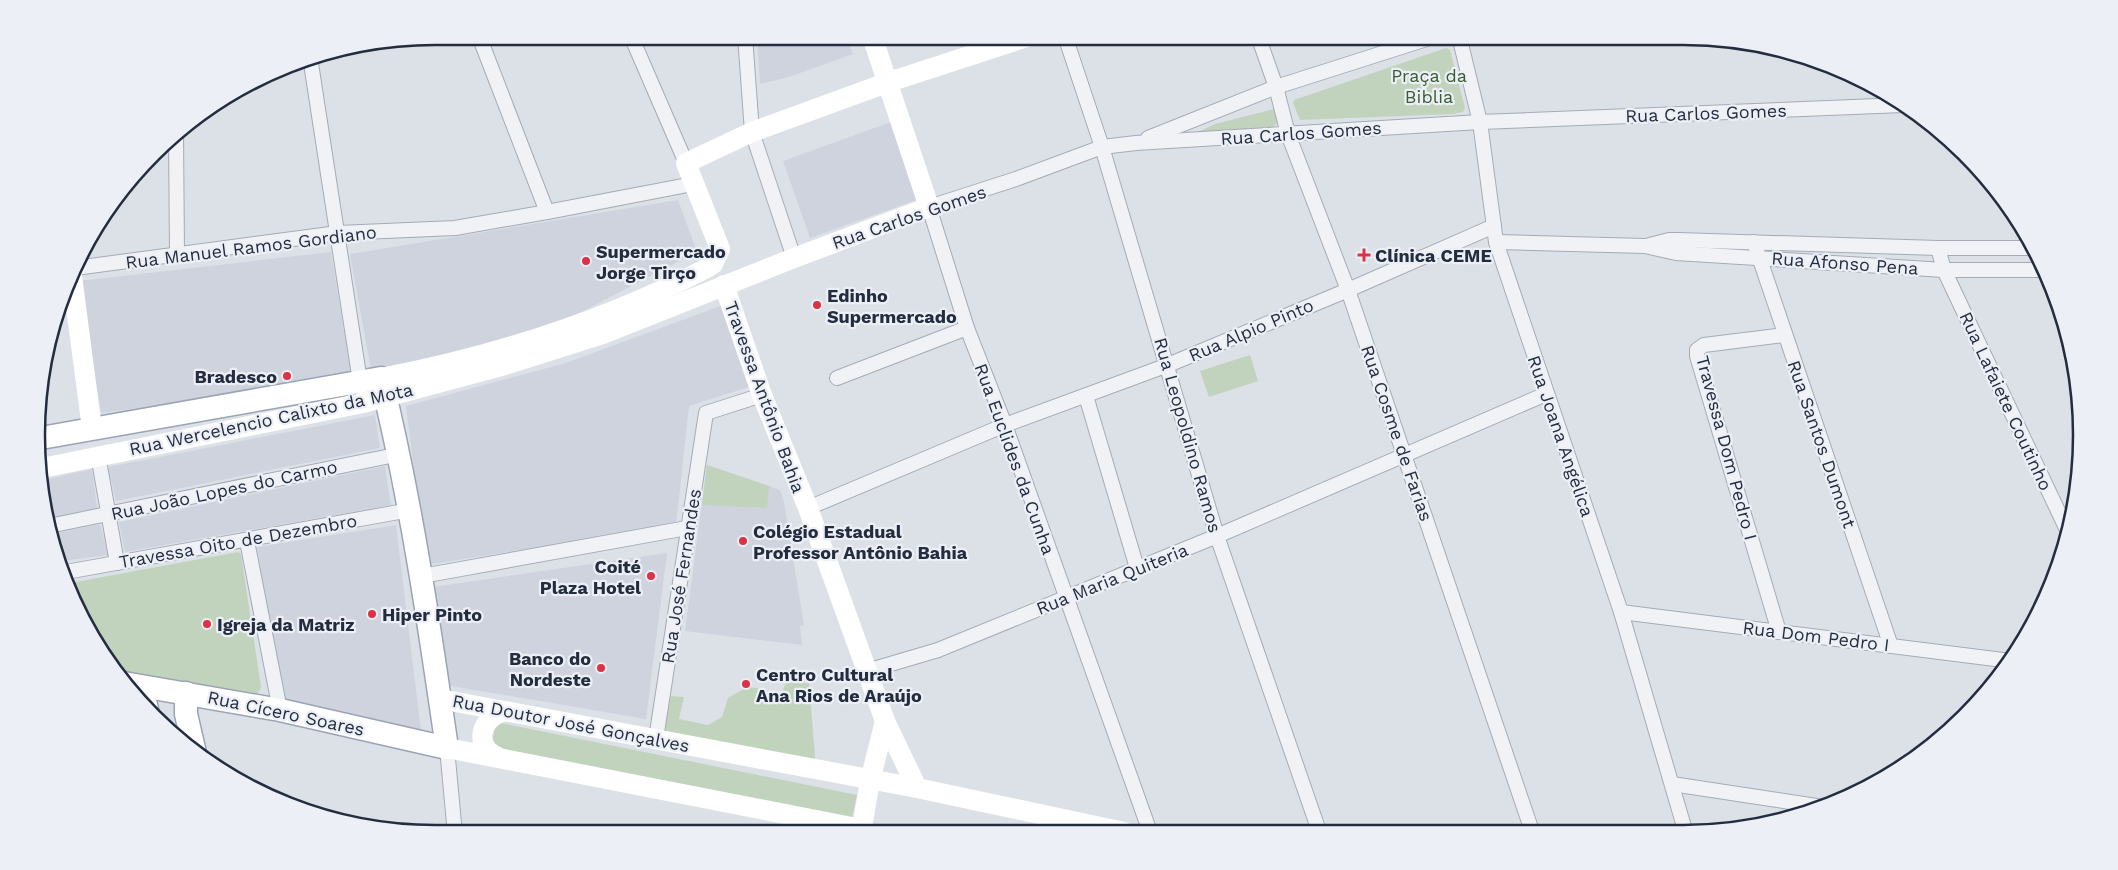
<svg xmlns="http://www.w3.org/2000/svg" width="2118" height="870" viewBox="0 0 2118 870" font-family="'Work Sans',sans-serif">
<rect width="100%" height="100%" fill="#dce1e8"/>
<g fill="#ced3de">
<polygon points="757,36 846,36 853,54 789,77 760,84"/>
<polygon points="891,122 919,199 810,238 783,161"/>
<polygon points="678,200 697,252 535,336 371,370 350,254"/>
<polygon points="331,252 352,378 101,413 79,281"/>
<polygon points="723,305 749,387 689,406 676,525 426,565 406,406 566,363"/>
<polygon points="375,415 380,448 116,501 108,467"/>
<polygon points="707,465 780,490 784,502 804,625 800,626 802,645 685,631"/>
<polygon points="385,466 391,505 125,552 119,522"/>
<polygon points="92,469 97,508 46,519 44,513 43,480"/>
<polygon points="100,524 108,555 62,561 52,534"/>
<polygon points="396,525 421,731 281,704 257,547"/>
<polygon points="667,553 646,719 446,685 433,587"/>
</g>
<g fill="#c1d3bd">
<polygon points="1446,48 1450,50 1465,108 1463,112 1453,114 1300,120 1293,103 1294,100"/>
<polygon points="1274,109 1278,118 1277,123 1273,127 1217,134 1196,133 1215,124"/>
<polygon points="1250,355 1258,381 1209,397 1200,371"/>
<polygon points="707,465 769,486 767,508 702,505"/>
<polygon points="238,552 241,554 261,687 256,697 119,675 90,635 70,583"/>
<polygon points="786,682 809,683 816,768 662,738 671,696 684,697 679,719 708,725 722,717 728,698 747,687 763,689 763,693 775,696 782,693"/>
<polygon points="496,722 857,795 850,827 494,752 493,737"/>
</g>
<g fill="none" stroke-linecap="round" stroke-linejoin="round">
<g stroke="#a5abb6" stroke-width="16">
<g id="street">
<polyline points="479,36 547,212"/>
<polyline points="631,36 686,163"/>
<polyline points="745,36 752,132 794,258"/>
<polyline points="1065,36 1102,147 1217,536 1319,831"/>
<polyline points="1258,36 1276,87 1288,134 1348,290 1532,831"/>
<polyline points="1459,36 1480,122 1496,242 1621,612 1685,830"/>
<polyline points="1654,38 1666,36"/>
<polyline points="310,57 361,388"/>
<polyline points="176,133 177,255"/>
<polyline points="1148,138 1276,87 1436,36"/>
<polyline points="1496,242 1645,246 1676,253 1944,270 2045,270"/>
<polyline points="1754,242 1891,646"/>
<polyline points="1646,246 1669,240 1678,240 1938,248 2034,248"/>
<polyline points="1938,248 1944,270 2068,532"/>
<polyline points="75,268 338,233 455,228 547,212 693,184"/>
<polyline points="837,378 967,328"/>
<polyline points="1086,396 1137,568"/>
<polyline points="98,455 117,563"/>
<polyline points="808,508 1005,425 1168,365 1348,290 1494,226"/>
<polyline points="49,526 400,454"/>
<polyline points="247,541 280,710"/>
<polyline points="66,572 410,510"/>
<polyline points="422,576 687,528"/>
<polyline points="1621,612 2011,661"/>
<polyline points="1779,632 1697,356 1697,350 1704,345 1784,335"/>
<polyline points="867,671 938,650 1217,536 1546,394"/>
<polyline points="656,739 706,413 762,395"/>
<polyline points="447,748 455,834"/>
<polyline points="1672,784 1823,807"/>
<polyline points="1150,832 1005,425 967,328 929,207 1016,179 1102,147 1136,143 1480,122 1903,105"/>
</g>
</g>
<g stroke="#9ba4b5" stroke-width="25">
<g id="primary">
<path d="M41,438L381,378C411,500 429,624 447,748L280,710L124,683"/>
<polyline points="141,687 147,709"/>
<polyline points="186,693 186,714 195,753"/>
</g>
</g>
<use href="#street" stroke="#f0f2f6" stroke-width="14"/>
<g stroke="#fff" stroke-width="20">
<polyline points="72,276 92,429"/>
<polyline points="724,285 762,395 808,508 885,721 917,788"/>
<path d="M381,378C494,356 605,321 707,268L713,264L720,249L686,163L752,132L889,82L1030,36"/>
<polyline points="42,468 363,403 505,365 603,334 794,258 929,207 872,36"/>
<polyline points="440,699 917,788 1124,832"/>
<polyline points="447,748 862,829"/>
<path d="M498,757C472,746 481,717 505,711"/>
<polyline points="861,833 870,781 885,721"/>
</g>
<use href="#primary" stroke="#fff" stroke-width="22"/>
</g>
<g fill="#dc3245" stroke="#ecf0f6" stroke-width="2">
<path d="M1361.5 247.5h5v5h5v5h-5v5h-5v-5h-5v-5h5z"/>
<circle cx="586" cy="261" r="5"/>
<circle cx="817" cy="305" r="5"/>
<circle cx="287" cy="376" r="5"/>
<circle cx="743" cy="541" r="5"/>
<circle cx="651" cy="576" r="5"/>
<circle cx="372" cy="614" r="5"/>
<circle cx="207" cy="624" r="5"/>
<circle cx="601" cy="668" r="5"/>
<circle cx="746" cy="684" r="5"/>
</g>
<g text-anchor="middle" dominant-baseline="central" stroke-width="4.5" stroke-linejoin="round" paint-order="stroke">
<g font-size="18" fill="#375d30" stroke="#ecf0f6">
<text x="1429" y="75">Praça da<tspan x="1429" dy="21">Biblia</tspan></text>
</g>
<g font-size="18" fill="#242d40" stroke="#ecf0f6">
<text transform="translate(1706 113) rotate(-2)">Rua Carlos Gomes</text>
<text transform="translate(1301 133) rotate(-4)">Rua Carlos Gomes</text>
<text transform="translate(909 217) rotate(-19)">Rua Carlos Gomes</text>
<text transform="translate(251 247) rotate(-7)">Rua Manuel Ramos Gordiano</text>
<text transform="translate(1845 263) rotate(4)">Rua Afonso Pena</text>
<text transform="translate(1251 330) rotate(-23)">Rua Alpio Pinto</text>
<text transform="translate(765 397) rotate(70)">Travessa Antônio Bahia</text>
<text transform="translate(2006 401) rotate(65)">Rua Lafaiete Coutinho</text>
<text transform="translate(271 419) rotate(-12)">Rua Wercelencio Calixto da Mota</text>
<text transform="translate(1397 433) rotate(71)">Rua Cosme de Farias</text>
<text transform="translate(1188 435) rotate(74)">Rua Leopoldino Ramos</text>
<text transform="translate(1561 436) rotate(71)">Rua Joana Angélica</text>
<text transform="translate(1822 444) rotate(71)">Rua Santos Dumont</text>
<text transform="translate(1727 448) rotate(75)">Travessa Dom Pedro I</text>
<text transform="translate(1015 459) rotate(70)">Rua Euclides da Cunha</text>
<text transform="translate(224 490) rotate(-12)">Rua João Lopes do Carmo</text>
<text transform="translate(238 541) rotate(-10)">Travessa Oito de Dezembro</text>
<text transform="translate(681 576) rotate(-81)">Rua José Fernandes</text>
<text transform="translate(1112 579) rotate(-22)">Rua Maria Quiteria</text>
<text transform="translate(1816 636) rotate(7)">Rua Dom Pedro I</text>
<text transform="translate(286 713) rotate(12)">Rua Cícero Soares</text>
<text transform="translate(571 723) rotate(11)">Rua Doutor José Gonçalves</text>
</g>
<g font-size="18" font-weight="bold" fill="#242d40" stroke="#ecf0f6" text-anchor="start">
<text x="596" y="251">Supermercado<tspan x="596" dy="21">Jorge Tirço</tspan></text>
<text x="1375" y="255">Clínica CEME</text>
<text x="827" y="295">Edinho<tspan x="827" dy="21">Supermercado</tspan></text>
<text x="277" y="376" text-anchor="end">Bradesco</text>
<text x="753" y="531">Colégio Estadual<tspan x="753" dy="21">Professor Antônio Bahia</tspan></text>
<text x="641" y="566" text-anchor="end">Coité<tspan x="641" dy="21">Plaza Hotel</tspan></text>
<text x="382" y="614">Hiper Pinto</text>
<text x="217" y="624">Igreja da Matriz</text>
<text x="591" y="658" text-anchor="end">Banco do<tspan x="591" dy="21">Nordeste</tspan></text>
<text x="756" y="674">Centro Cultural<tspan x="756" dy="21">Ana Rios de Araújo</tspan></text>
</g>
</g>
<path d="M0 0H2118V870H0ZM435 45H1683A390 390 0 0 1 2073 435V435A390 390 0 0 1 1683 825H435A390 390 0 0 1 45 435V435A390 390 0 0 1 435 45Z" fill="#ecf0f6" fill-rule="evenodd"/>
<path fill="none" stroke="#242d40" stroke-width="2.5" d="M435 45H1683A390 390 0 0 1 2073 435V435A390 390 0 0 1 1683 825H435A390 390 0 0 1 45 435V435A390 390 0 0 1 435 45Z"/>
</svg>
